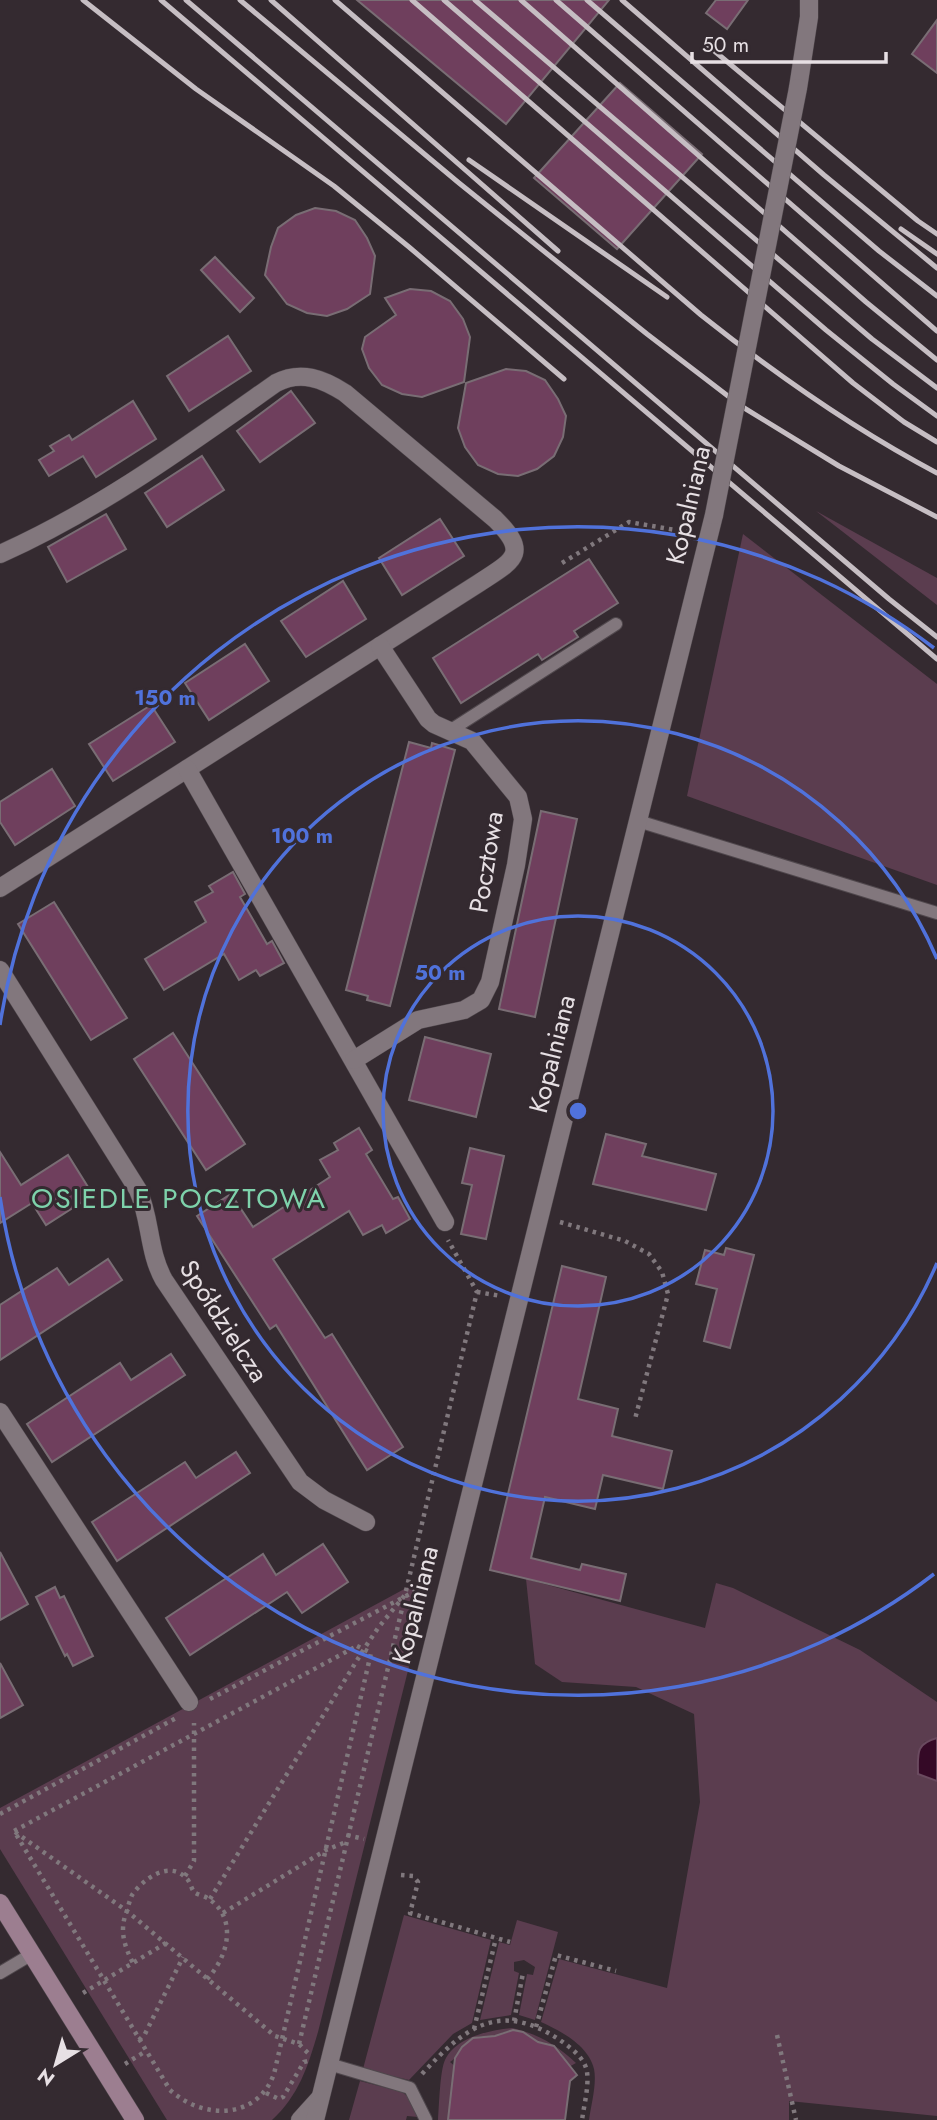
<svg xmlns="http://www.w3.org/2000/svg" width="937" height="2120" viewBox="0 0 937 2120" font-family="Jost,sans-serif">
<rect width="100%" height="100%" fill="#342a30"/>
<g fill="#5b3d4f">
<polygon points="816,511 937,578 937,605"/>
<polygon points="743,534 937,684 937,885 687,796"/>
<path d="M432,1574L318,2032C308,2066 299,2095 272,2120H167L0,1849V1808Z"/>
<path d="M526,1579L705,1628L716,1583L733,1588L860,1650L937,1702V1738L924,1742L919,1774L937,1781V2116L789,2101V2120H589C591,2105 597,2084 594,2069C589,2046 561,2031 541,2022L559,1959L667,1988L700,1802L694,1714L636,1687L562,1682L535,1664Z"/>
<polygon points="404,1915 491,1940 472,2023 453,2034 409,2080 363,2069"/>
<polygon points="517,1920 558,1932 535,2020 519,2015 527,1974 533,1975 535,1967 524,1960 514,1962 514,1971 519,1973 511,2015 480,2020 499,1942 510,1945"/>
<path d="M512,2028C538,2034 557,2045 576,2063L567,2068C564,2056 559,2045 546,2043C539,2041 541,2044 535,2040C520,2030 509,2027 493,2038C466,2030 467,2050 450,2062L457,2068L453,2081L448,2120H438C439,2107 440,2070 445,2060C456,2037 490,2030 512,2028Z"/>
<polygon points="360,2081 402,2092 407,2096 418,2117 407,2116 406,2120 349,2120"/>
</g>
<path fill="#340926" stroke="#6a4a5f" stroke-width="2" d="M937,1738V1781L918,1774C918,1754 915,1744 937,1738Z"/>
<g fill="#6f3f5d" stroke="#796d74" stroke-width="2">
<polygon points="357,0 609,0 506,124"/>
<polygon points="716,0 748,0 727,29 706,13"/>
<polygon points="937,20 937,73 912,54"/>
<polygon points="620,83 702,154 617,249 534,178"/>
<polygon points="315,208 336,211 355,220 367,238 375,256 370,294 347,309 327,316 307,313 287,304 265,275 271,247 278,228 296,215"/>
<polygon points="215,257 254,298 240,312 201,270"/>
<polygon points="410,289 431,291 450,301 463,319 470,337 464,382 422,397 402,394 382,385 369,368 362,349 365,337 396,315 385,298"/>
<polygon points="228,336 251,371 189,411 167,376"/>
<polygon points="506,369 526,371 545,380 558,399 566,416 563,437 554,456 537,469 518,476 498,474 478,465 465,447 458,428 466,383"/>
<polygon points="291,391 315,423 260,462 237,431"/>
<polygon points="133,401 156,439 96,477 83,456 49,476 39,460 54,451 50,446 69,435 72,440"/>
<polygon points="202,456 224,490 167,527 145,493"/>
<polygon points="106,514 126,549 67,582 48,547"/>
<polygon points="440,519 464,556 402,595 379,558"/>
<polygon points="589,559 618,603 574,631 578,637 542,660 538,654 461,703 433,658"/>
<polygon points="343,581 366,619 306,657 281,621"/>
<polygon points="245,644 269,681 209,720 185,683"/>
<polygon points="151,705 175,742 113,781 89,744"/>
<polygon points="409,742 431,748 432,743 455,750 390,1006 367,1000 368,996 346,990"/>
<polygon points="52,769 75,806 15,845 0,822 0,802"/>
<polygon points="541,811 577,819 535,1017 499,1009"/>
<polygon points="233,872 245,894 240,897 267,944 272,941 284,963 260,976 256,970 239,980 224,954 164,990 145,959 206,922 195,902 213,892 209,886"/>
<polygon points="54,902 127,1018 91,1040 18,924"/>
<polygon points="173,1033 245,1144 206,1170 134,1059"/>
<polygon points="425,1037 491,1054 476,1117 409,1100"/>
<polygon points="359,1128 372,1150 366,1154 393,1199 398,1197 410,1219 386,1233 382,1225 363,1235 349,1211 273,1259 325,1338 332,1334 403,1447 367,1470 276,1325 270,1329 197,1216 231,1194 253,1227 330,1177 320,1160 338,1150 334,1143"/>
<polygon points="606,1134 646,1144 642,1156 716,1174 706,1210 593,1184"/>
<polygon points="470,1148 504,1156 486,1239 461,1234 472,1185 462,1183"/>
<polygon points="0,1152 21,1185 68,1155 93,1195 46,1225 32,1203 0,1223"/>
<polygon points="726,1248 754,1255 730,1348 704,1341 717,1289 696,1284 705,1250 724,1255"/>
<polygon points="108,1259 122,1280 0,1360 0,1305 57,1268 69,1285"/>
<polygon points="562,1266 606,1277 578,1399 618,1409 612,1436 672,1451 663,1489 603,1475 595,1509 545,1497 531,1558 580,1570 582,1564 626,1574 620,1601 490,1570"/>
<polygon points="171,1354 185,1375 52,1462 27,1424 120,1363 131,1380"/>
<polygon points="236,1452 250,1473 117,1561 92,1522 185,1462 196,1478"/>
<polygon points="323,1544 348,1582 302,1613 287,1592 190,1655 166,1618 263,1554 276,1575"/>
<polygon points="0,1552 28,1604 0,1620"/>
<polygon points="55,1587 60,1598 64,1596 93,1656 73,1666 67,1654 65,1656 36,1597"/>
<polygon points="0,1663 23,1705 0,1718"/>
<polygon points="513,2030 523,2032 538,2042 554,2046 577,2075 570,2081 565,2120 448,2120 455,2058 462,2047 473,2038 495,2036"/>
</g>
<g fill="none" stroke-linecap="round" stroke-linejoin="round">
<g stroke="#50484d" stroke-width="14">
<g id="service">
<polyline points="451,730 616,624"/>
<polyline points="638,821 937,913"/>
<polyline points="0,1973 32,1954"/>
<polyline points="329,2064 410,2088 426,2120"/>
</g>
</g>
<g stroke="#50484d" stroke-width="19">
<g id="minor">
<polyline points="798,88 809,17 809,0"/>
<path d="M0,554C99,510 188,445 276,383C301,370 323,379 345,393L495,519C530,554 514,560 479,583L0,888"/>
<polyline points="187,769 445,1222"/>
<path d="M0,970L138,1190C151,1219 148,1252 164,1280L300,1482L324,1500L366,1522"/>
<polyline points="354,1060 418,1020 464,1010 481,1000 490,982 516,865 523,819 518,797 472,741 434,724 428,719 380,646"/>
<polyline points="0,1412 189,1702"/>
<polyline points="300,2120 319,2099"/>
<polyline points="315,2120 714,515"/>
</g>
</g>
<g stroke="#50484d" stroke-width="19">
<polyline id="secondary" points="0,1903 135,2120"/>
</g>
<g stroke="#80787d" stroke-width="4.5" stroke-dasharray="3.5 5" stroke-linecap="butt">
<polyline points="562,563 629,522 687,532"/>
<polyline points="560,1222 625,1241 649,1254 662,1272 668,1294 635,1419"/>
<polyline points="477,1292 501,1296"/>
<path d="M357,1646L371,1653L274,2074C257,2120 203,2120 170,2090L14,1831Z"/>
<polyline points="210,1699 425,1586"/>
<polyline points="0,1814 178,1717"/>
<path d="M15,1832L127,1911C119,1929 124,1946 133,1963"/>
<polyline points="347,1835 364,1839"/>
<polyline points="401,1875 413,1876 418,1882 410,1913 510,1942"/>
<polyline points="185,1876 194,1861 194,1723"/>
<polyline points="210,1899 364,1649 378,1628 405,1595 477,1292 448,1240"/>
<polyline points="223,1913 326,1850 346,1842"/>
<path d="M207,1979C228,1957 238,1919 209,1899C205,1896 198,1895 194,1892C191,1888 190,1881 186,1878C169,1860 143,1879 132,1895C130,1900 128,1906 127,1911L275,2036L299,2044L311,2056"/>
<polyline points="83,1993 166,1943"/>
<polyline points="514,2021 523,1973"/>
<polyline points="536,2027 556,1955 616,1971"/>
<polyline points="474,2029 496,1938"/>
<polyline points="777,2035 796,2120"/>
<polyline points="139,2040 145,2034 183,1957"/>
<polyline points="299,2044 405,1596"/>
<polyline points="125,2064 146,2051"/>
<path d="M422,2074C465,2027 499,2000 560,2040C571,2048 585,2058 587,2072C589,2087 584,2105 582,2120"/>
<polyline points="266,2093 279,2099 283,2097 304,2062 308,2061"/>
</g>
<use href="#service" stroke="#82777d" stroke-width="12"/>
<use href="#minor" stroke="#82777d" stroke-width="18"/>
<use href="#secondary" stroke="#9c7e90" stroke-width="18"/>
<g stroke="#c6bec3" stroke-width="5">
<polyline points="83,0 196,89 334,186 409,247 564,379"/>
<polyline points="161,0 937,659"/>
<polyline points="186,0 889,599 937,637"/>
<polyline points="240,0 459,183 647,334 741,406 839,466 937,517"/>
<polyline points="271,0 558,251"/>
<path d="M335,0L701,315C774,373 855,430 937,473"/>
<polyline points="412,0 853,383 904,422 937,442"/>
<polyline points="444,0 826,330 893,384 937,416"/>
<polyline points="475,0 872,339 937,388"/>
<polyline points="521,0 866,302 937,360"/>
<polyline points="556,0 937,331"/>
<polyline points="587,0 879,251 937,296"/>
<polyline points="622,0 824,175 937,268"/>
<polyline points="706,44 918,221 937,234"/>
<polyline points="469,160 667,297"/>
<polyline points="901,229 937,254"/>
</g>
<g stroke="#50484d" stroke-width="19" stroke-linecap="butt">
<polyline id="minor-bridge" points="714,515 798,88"/>
</g>
<use href="#minor-bridge" stroke="#82777d" stroke-width="18"/>
</g>
<g fill="none" stroke="#5072db" stroke-width="3.5">
<circle cx="578" cy="1111" r="195"/>
<path d="M937 1263A390 390 0 1 1 937 959"/>
<path d="M934 1574A584 584 0 0 1 0 1197M0 1025A584 584 0 0 1 934 648"/>
</g>
<g text-anchor="middle" dominant-baseline="central" stroke-width="6" stroke-linejoin="round" paint-order="stroke">
<g font-size="26" fill="#e7e0e4" stroke="#342a30">
<text transform="translate(688 505) rotate(-77)">Kopalniana</text>
<text transform="translate(486 862) rotate(-81)">Pocztowa</text>
<text transform="translate(552 1054) rotate(-76)">Kopalniana</text>
<text transform="translate(224 1321) rotate(57)">Spółdzielcza</text>
<text transform="translate(415 1605) rotate(-76)">Kopalniana</text>
</g>
<g font-size="28" letter-spacing="2" fill="#7ed2ab" stroke="#342a30">
<text x="179" y="1198">OSIEDLE POCZTOWA</text>
</g>
</g>
<circle cx="578" cy="1111" r="10" fill="#5072db" stroke="#342a30" stroke-width="3.5"/>
<g font-size="21" text-anchor="middle" font-weight="bold" fill="#5072db" stroke="#342a30" stroke-width="6" stroke-linejoin="round" paint-order="stroke">
<text x="165" y="705">150 m</text>
<text x="302" y="843">100 m</text>
<text x="440" y="980">50 m</text>
</g>
<g transform="translate(56 2064) rotate(217)" stroke="#342a30" stroke-width="5" paint-order="stroke">
<path d="M0-5L12 26L0 18L-12 26Z" fill="#e7e0e4"/>
<text y="-10" font-size="19" font-weight="bold" text-anchor="middle" fill="#e7e0e4">N</text>
</g>
<path d="M692 52v10h194v-10" fill="none" stroke="#e7e0e4" stroke-width="3.5"/>
<text x="702" y="52" font-size="21" fill="#e7e0e4" stroke="#342a30" stroke-width="5" paint-order="stroke">50 m</text>
</svg>
